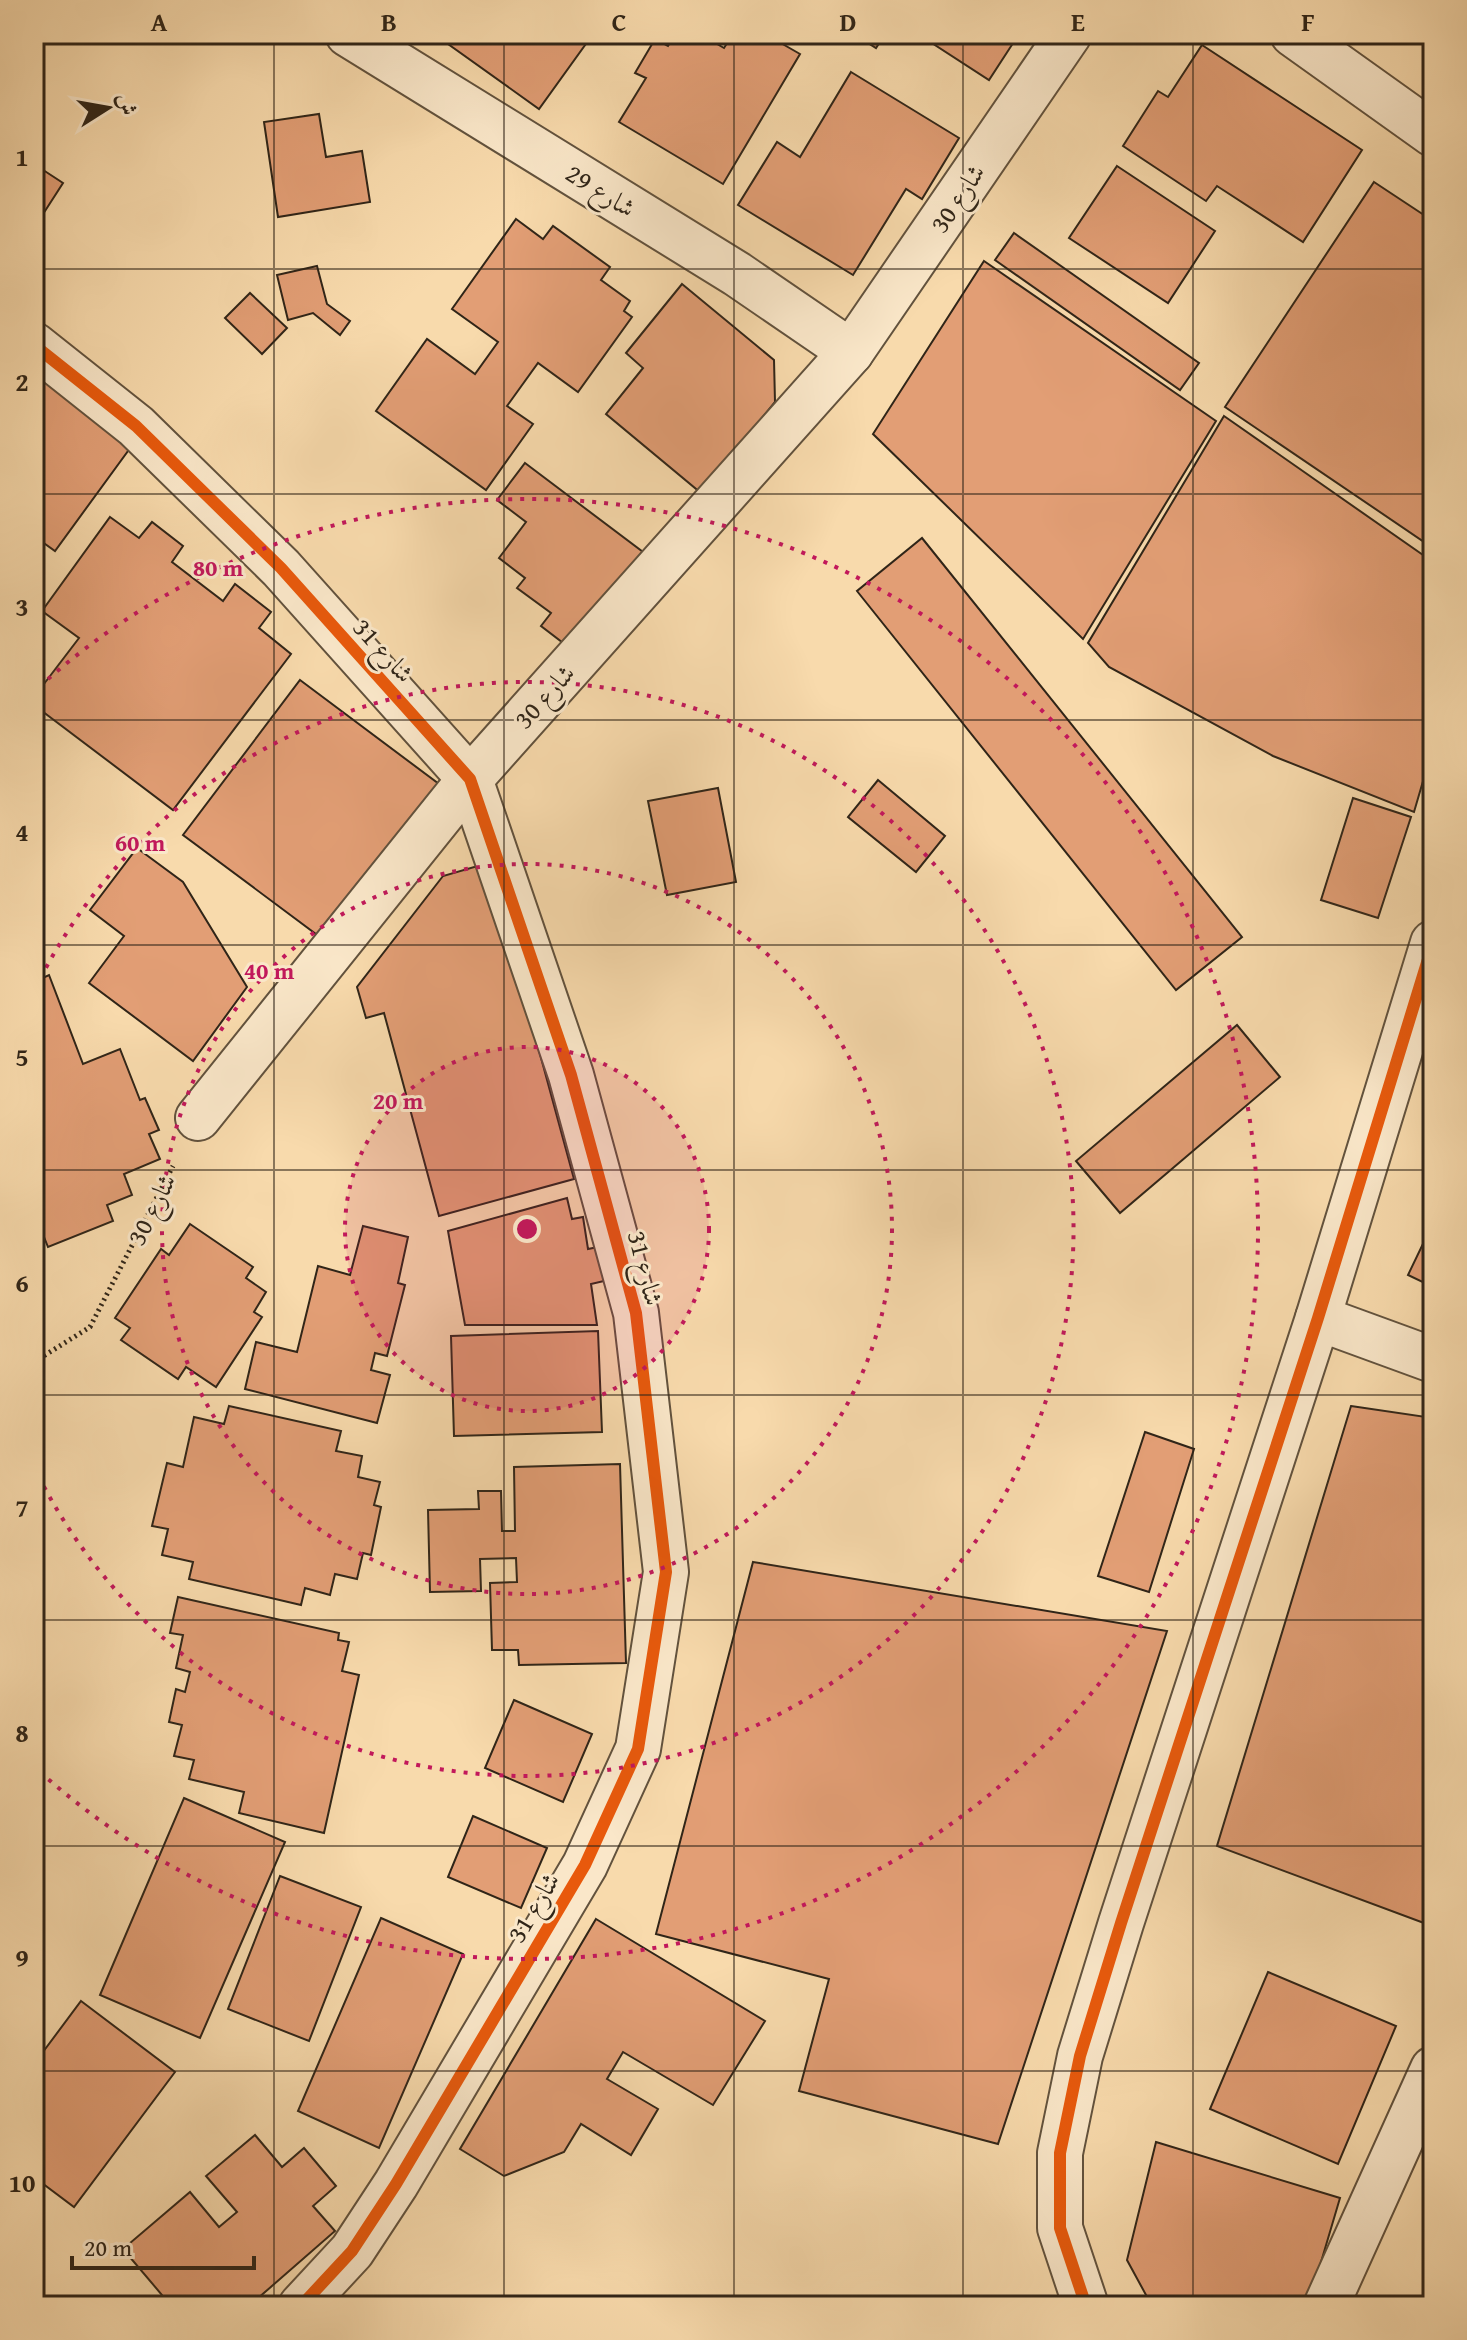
<svg xmlns="http://www.w3.org/2000/svg" width="1467" height="2340" viewBox="0 0 1467 2340" font-family="'Gentium Book Plus',Amiri,serif">
<rect width="100%" height="100%" fill="#f8daac"/>
<filter id="stains"><feTurbulence type="fractalNoise" baseFrequency=".0025" numOctaves="4"/><feColorMatrix values="0 0 0 0 .2 0 0 0 0 .09 0 0 0 0 .02 0 0 0 .5 -.17"/></filter>
<radialGradient id="worn" r=".72"><stop offset=".6" stop-color="#630" stop-opacity="0"/><stop offset="1" stop-color="#630" stop-opacity=".3"/></radialGradient>
<g fill="#e29e75" stroke="#302518" stroke-width="2">
<polygon points="434,34 593,34 539,109"/>
<polygon points="675,34 700,34 724,48 733,34 765,34 800,54 723,184 619,122 646,78 635,73 655,39 668,46"/>
<polygon points="854,34 885,34 876,48"/>
<polygon points="918,34 1019,34 989,80"/>
<polygon points="1202,45 1362,150 1303,242 1217,186 1206,201 1123,146 1158,91 1168,97"/>
<polygon points="851,72 959,138 922,199 906,189 853,275 738,205 777,142 800,157"/>
<polygon points="319,114 326,157 362,151 370,202 278,217 264,122"/>
<polygon points="34,164 63,183 36,225 34,224"/>
<polygon points="1117,166 1215,231 1168,303 1069,238"/>
<polygon points="1374,182 1433,221 1433,548 1225,407"/>
<polygon points="516,219 543,239 553,226 610,267 601,280 630,301 624,311 632,317 578,392 538,363 507,406 533,424 486,490 376,411 427,339 475,374 498,342 452,309"/>
<polygon points="1014,233 1199,363 1180,390 995,260"/>
<polygon points="984,261 1216,421 1083,639 873,434"/>
<polygon points="317,266 327,304 350,321 340,335 313,313 288,320 277,275"/>
<polygon points="682,284 774,360 775,402 701,493 606,414 643,368 626,353"/>
<polygon points="250,293 287,328 262,354 225,318"/>
<polygon points="34,366 136,440 55,551 34,536"/>
<polygon points="1224,416 1433,562 1433,747 1414,812 1273,756 1109,667 1088,643"/>
<polygon points="525,463 647,555 575,652 541,626 551,613 517,588 525,578 499,558 526,522 497,500"/>
<polygon points="110,517 139,538 152,522 183,546 172,562 223,601 235,584 271,612 259,628 291,654 173,810 34,705 34,697 79,638 42,611"/>
<polygon points="922,538 1242,937 1176,990 857,591"/>
<polygon points="300,680 439,784 324,940 183,835"/>
<polygon points="878,780 945,836 916,872 848,817"/>
<polygon points="718,788 736,882 667,895 648,801"/>
<polygon points="1353,798 1411,817 1378,918 1321,900"/>
<polygon points="137,848 183,882 247,987 193,1061 89,983 124,936 90,910"/>
<polygon points="488,863 574,1179 439,1216 384,1013 366,1018 357,987 443,876"/>
<polygon points="49,975 83,1064 120,1049 140,1100 145,1098 159,1130 149,1134 160,1159 124,1174 132,1195 107,1205 113,1221 48,1247 34,1212 34,982"/>
<polygon points="1237,1025 1280,1077 1120,1213 1076,1161"/>
<polygon points="567,1198 572,1219 583,1217 588,1249 598,1247 604,1281 591,1284 597,1325 465,1325 448,1231"/>
<polygon points="1433,1223 1433,1287 1408,1275"/>
<polygon points="190,1224 253,1267 246,1278 266,1292 254,1312 262,1317 216,1387 186,1367 178,1379 121,1340 130,1328 115,1318 161,1249 169,1255"/>
<polygon points="363,1226 408,1237 398,1283 405,1285 387,1356 375,1353 371,1370 390,1375 377,1423 245,1389 256,1342 297,1352 318,1266 350,1275"/>
<polygon points="598,1331 602,1432 454,1436 451,1336"/>
<polygon points="229,1406 341,1431 336,1451 362,1456 358,1477 380,1482 374,1505 381,1507 371,1555 363,1553 357,1579 335,1574 330,1595 305,1588 301,1605 189,1579 193,1562 162,1555 168,1529 152,1526 167,1463 183,1467 194,1417 224,1424"/>
<polygon points="1351,1406 1433,1418 1432,1926 1217,1846"/>
<polygon points="1145,1432 1194,1449 1149,1592 1098,1576"/>
<polygon points="620,1464 626,1663 519,1665 518,1650 492,1650 490,1583 517,1582 516,1558 480,1559 481,1591 430,1592 428,1510 479,1509 478,1491 501,1491 502,1531 515,1531 514,1467"/>
<polygon points="753,1562 1167,1631 998,2144 799,2091 829,1979 656,1934"/>
<polygon points="178,1597 339,1633 338,1640 349,1642 342,1671 359,1675 324,1833 239,1813 244,1792 189,1779 194,1760 174,1756 182,1725 169,1722 176,1689 185,1692 190,1672 176,1668 183,1635 170,1633"/>
<polygon points="514,1700 592,1734 563,1802 485,1768"/>
<polygon points="184,1798 285,1842 200,2038 100,1995"/>
<polygon points="473,1816 547,1848 521,1908 448,1877"/>
<polygon points="280,1876 361,1907 309,2041 228,2009"/>
<polygon points="381,1918 463,1954 379,2148 298,2111"/>
<polygon points="596,1919 765,2021 713,2105 623,2052 607,2079 658,2109 631,2155 581,2124 564,2152 504,2176 460,2149"/>
<polygon points="1268,1972 1396,2026 1338,2164 1210,2109"/>
<polygon points="81,2001 175,2072 74,2207 34,2177 34,2064"/>
<polygon points="255,2135 282,2167 304,2148 336,2186 313,2206 335,2231 249,2306 155,2306 162,2295 123,2249 190,2192 219,2227 237,2212 206,2176"/>
<polygon points="1156,2142 1340,2198 1308,2306 1152,2306 1127,2260"/>
</g>
<g fill="none" stroke-linecap="round" stroke-linejoin="round">
<g stroke="#62523d" stroke-width="48">
<g id="minor">
<polyline points="348,34 737,274 851,352"/>
<polyline points="1293,34 1433,134"/>
<polyline points="34,345 136,426 281,568 470,779 571,1075 636,1313 666,1572 638,1749 585,1865 396,2184 352,2251 301,2306"/>
<polyline points="198,1118 470,779 851,352 1069,34"/>
<polyline points="1318,1318 1433,1360"/>
<polyline points="1086,2306 1060,2228 1060,2153 1080,2056 1121,1923 1318,1318 1433,943"/>
<polyline points="1326,2306 1433,2069"/>
</g>
</g>
<polyline stroke="#302518" stroke-width="5" stroke-dasharray="2 4" stroke-linecap="butt" points="34,1362 90,1327 173,1166"/>
<use href="#minor" stroke="#fae7c9" stroke-width="44"/>
<g stroke="#fae7c9" stroke-width="17">
<g id="cycleway">
<polyline points="34,345 136,426 281,568 470,779 571,1075 636,1313 666,1572 638,1749 585,1865 396,2184 352,2251 301,2306"/>
<polyline points="1086,2306 1060,2228 1060,2153 1080,2056 1121,1923 1318,1318 1433,943"/>
</g>
</g>
<use href="#cycleway" stroke="#e8590c" stroke-width="12"/>
</g>
<path fill="none" stroke="#302518" stroke-width="2" stroke-opacity="0.55" d="M274,34V2306M504,34V2306M734,34V2306M963,34V2306M1193,34V2306M34,269H1433M34,494H1433M34,720H1433M34,945H1433M34,1170H1433M34,1395H1433M34,1620H1433M34,1846H1433M34,2071H1433"/>
<circle cx="527" cy="1229" r="182" fill="#c2185b" fill-opacity=".12"/>
<g fill="none" stroke="#c2185b" stroke-width="4" stroke-dasharray="4 8">
<circle cx="527" cy="1229" r="182"/>
<circle cx="527" cy="1229" r="365"/>
<path d="M35 989A547 547 0 1 1 35 1469"/>
<path d="M39 687A730 730 0 1 1 39 1771"/>
</g>
<g text-anchor="middle" dominant-baseline="central" stroke-width="6" stroke-linejoin="round" paint-order="stroke">
<g font-size="26" fill="#302518" stroke="#fae7c9">
<text transform="translate(601 190) rotate(32)">شارع 29</text>
<text transform="translate(957 198) rotate(-56)">شارع 30</text>
<text transform="translate(384 650) rotate(48)">شارع 31</text>
<text transform="translate(544 696) rotate(-48)">شارع 30</text>
<text transform="translate(151 1209) rotate(-63)">شارع 30</text>
<text transform="translate(646 1268) rotate(76)">شارع 31</text>
<text transform="translate(533 1907) rotate(-59)">شارع 31</text>
</g>
</g>
<circle cx="527" cy="1229" r="12" fill="#c2185b" stroke="#fae7c9" stroke-width="4"/>
<g font-size="24" text-anchor="middle" font-weight="bold" fill="#c2185b" stroke="#fae7c9" stroke-width="6" stroke-linejoin="round" paint-order="stroke">
<text x="218" y="576">80 m</text>
<text x="140" y="851">60 m</text>
<text x="269" y="979">40 m</text>
<text x="398" y="1109">20 m</text>
</g>
<rect width="1467" height="2340" fill="none" stroke="#f8daac" stroke-width="88"/>
<g transform="translate(108 108) rotate(79)" stroke="#fae7c9" stroke-width="6" paint-order="stroke">
<path d="M0-6L14 30L0 20L-14 30Z" fill="#302518"/>
<text y="-12" font-size="22" font-weight="bold" text-anchor="middle" fill="#302518">ش</text>
</g>
<path d="M72 2256v12h182v-12" fill="none" stroke="#302518" stroke-width="4"/>
<text x="84" y="2256" font-size="24" fill="#302518" stroke="#fae7c9" stroke-width="6" paint-order="stroke">20 m</text>
<rect x="44" y="44" width="1379" height="2252" fill="none" stroke="#302518" stroke-width="3"/>
<g font-size="26" text-anchor="middle" font-weight="bold" fill="#302518">
<text x="159" y="31">A</text>
<text x="389" y="31">B</text>
<text x="619" y="31">C</text>
<text x="848" y="31">D</text>
<text x="1078" y="31">E</text>
<text x="1308" y="31">F</text>
<text x="22" y="166">1</text>
<text x="22" y="391">2</text>
<text x="22" y="616">3</text>
<text x="22" y="841">4</text>
<text x="22" y="1066">5</text>
<text x="22" y="1292">6</text>
<text x="22" y="1517">7</text>
<text x="22" y="1742">8</text>
<text x="22" y="1967">9</text>
<text x="22" y="2192">10</text>
</g>
<rect width="100%" height="100%" filter="url(#stains)"/>
<rect width="100%" height="100%" fill="url(#worn)"/>
</svg>
